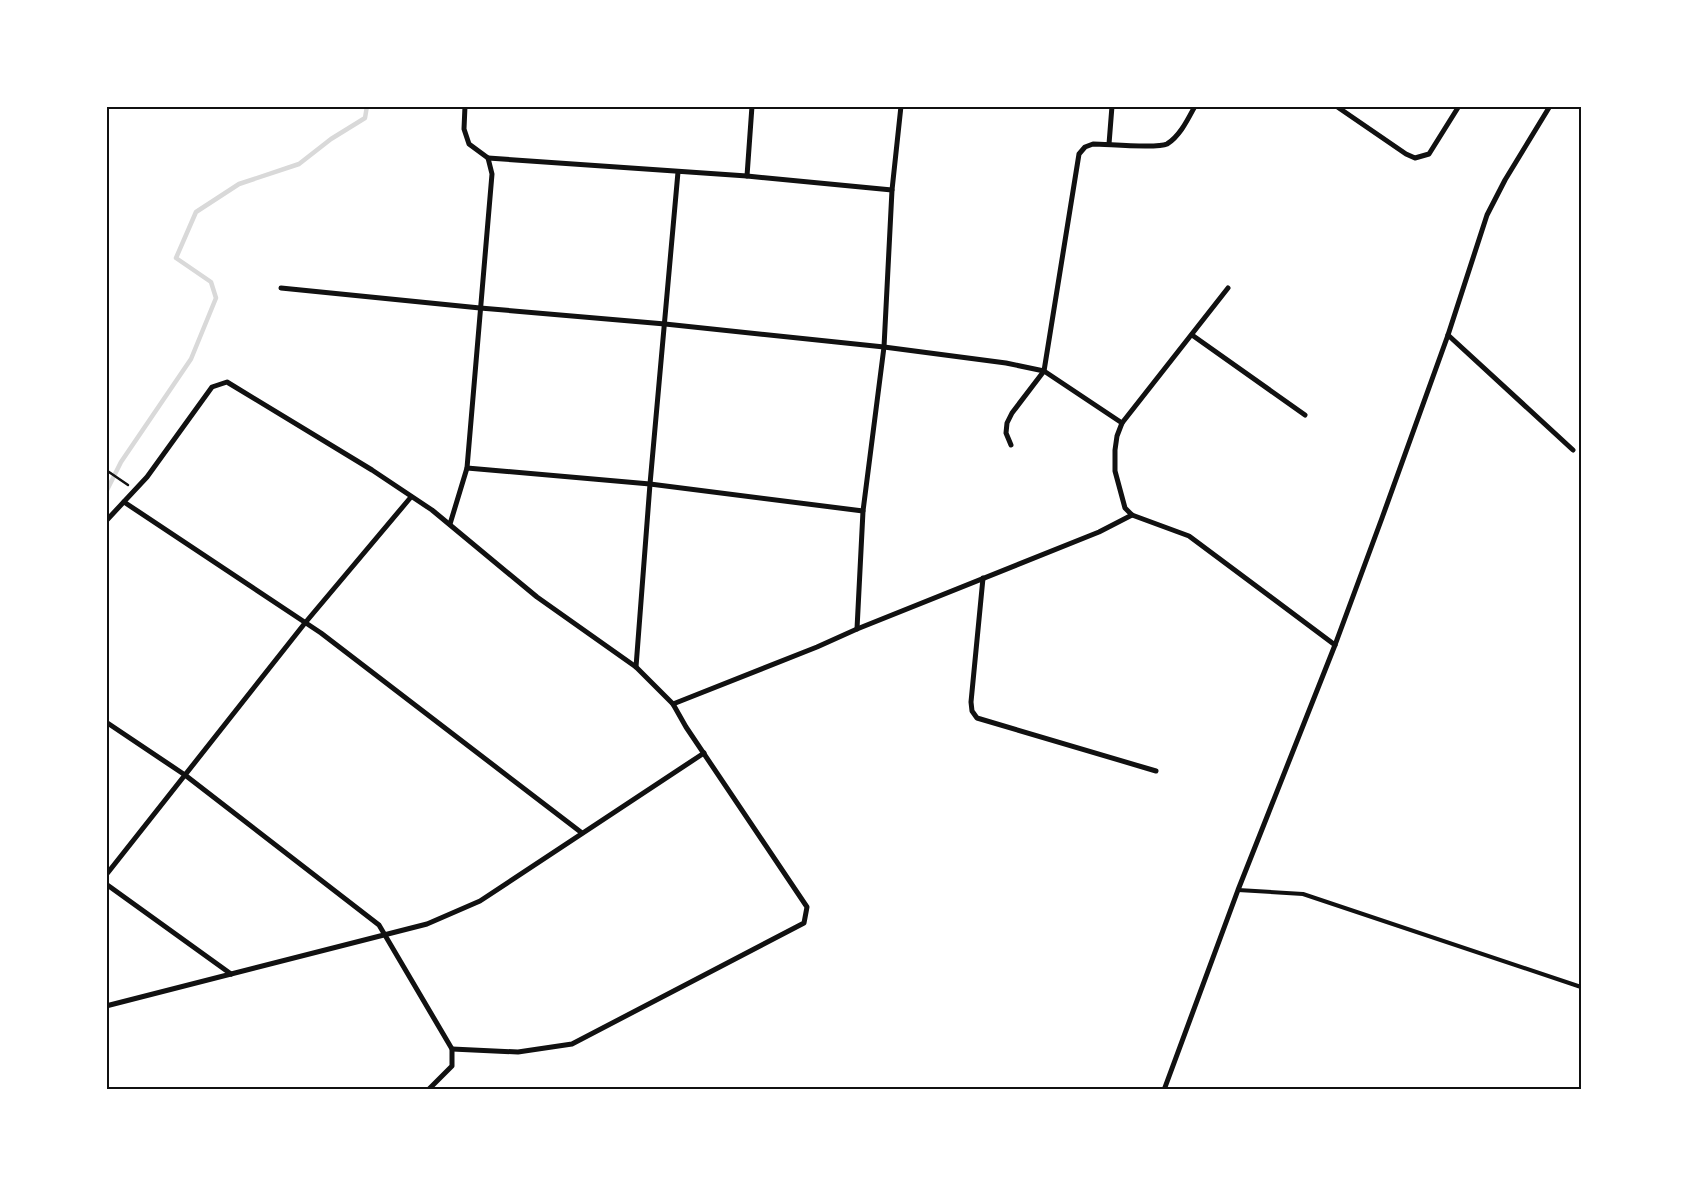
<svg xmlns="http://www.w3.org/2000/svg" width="1687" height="1196" viewBox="0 0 1687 1196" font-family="Helvetica,sans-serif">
<rect width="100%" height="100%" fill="#fff"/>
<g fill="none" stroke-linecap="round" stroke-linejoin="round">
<polyline stroke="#d9d9d9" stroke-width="4.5" points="106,492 121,462 191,359 216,298 211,282 176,258 196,212 239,184 299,164 331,139 365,118 367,106"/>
<polyline stroke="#111" stroke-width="2.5" points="106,470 128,485"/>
<polyline stroke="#111" stroke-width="4" points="1238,890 1303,894 1581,987"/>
<g stroke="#111" stroke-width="5">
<polyline points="1336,106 1406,154 1415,158 1429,154 1459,106"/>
<polyline points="1109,144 1112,106"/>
<polyline points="488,158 747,176 892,190"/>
<polyline points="747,176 752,106"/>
<polyline points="281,288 480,308 665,324 884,347 1006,363 1044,371 1122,423"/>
<polyline points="1228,288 1122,423 1117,436 1115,450 1115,471 1125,508 1132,515 1189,536 1335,645"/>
<polyline points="1192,335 1305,415"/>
<polyline points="1448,335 1573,450"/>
<path d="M1011,445L1006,433L1007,423L1012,413L1044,371L1079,154L1085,147L1093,144C1107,144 1157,149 1167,144C1180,136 1188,119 1195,106"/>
<polyline points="467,468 650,484 863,511"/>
<polyline points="124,502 321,633 582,833"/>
<polyline points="106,521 147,477 212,387 227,382 372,470 432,510 537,597 636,667 673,704 686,727 807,907 804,923 572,1044 518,1052 452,1049"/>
<polyline points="450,524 467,468 492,174 488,158 469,144 464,129 465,106"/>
<polyline points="983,578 971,702 972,711 977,718 1156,771"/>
<polyline points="857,629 863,511 884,347 892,190 901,106"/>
<polyline points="636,667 650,484 678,172"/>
<polyline points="673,704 817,647 857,629 1099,532 1132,515"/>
<polyline points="106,722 185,775 379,925 452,1049 452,1066 428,1090"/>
<polyline points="106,875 305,623 411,497"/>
<polyline points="106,884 231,974"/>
<polyline points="106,1006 427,924 480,901 704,753"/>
<polyline points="1164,1090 1238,890 1335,645 1382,518 1448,335 1487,215 1505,180 1550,106"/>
</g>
</g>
<rect width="1687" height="1196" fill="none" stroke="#ffffff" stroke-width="215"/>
<rect x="108" y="108" width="1472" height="980" fill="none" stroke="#111" stroke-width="2"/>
</svg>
